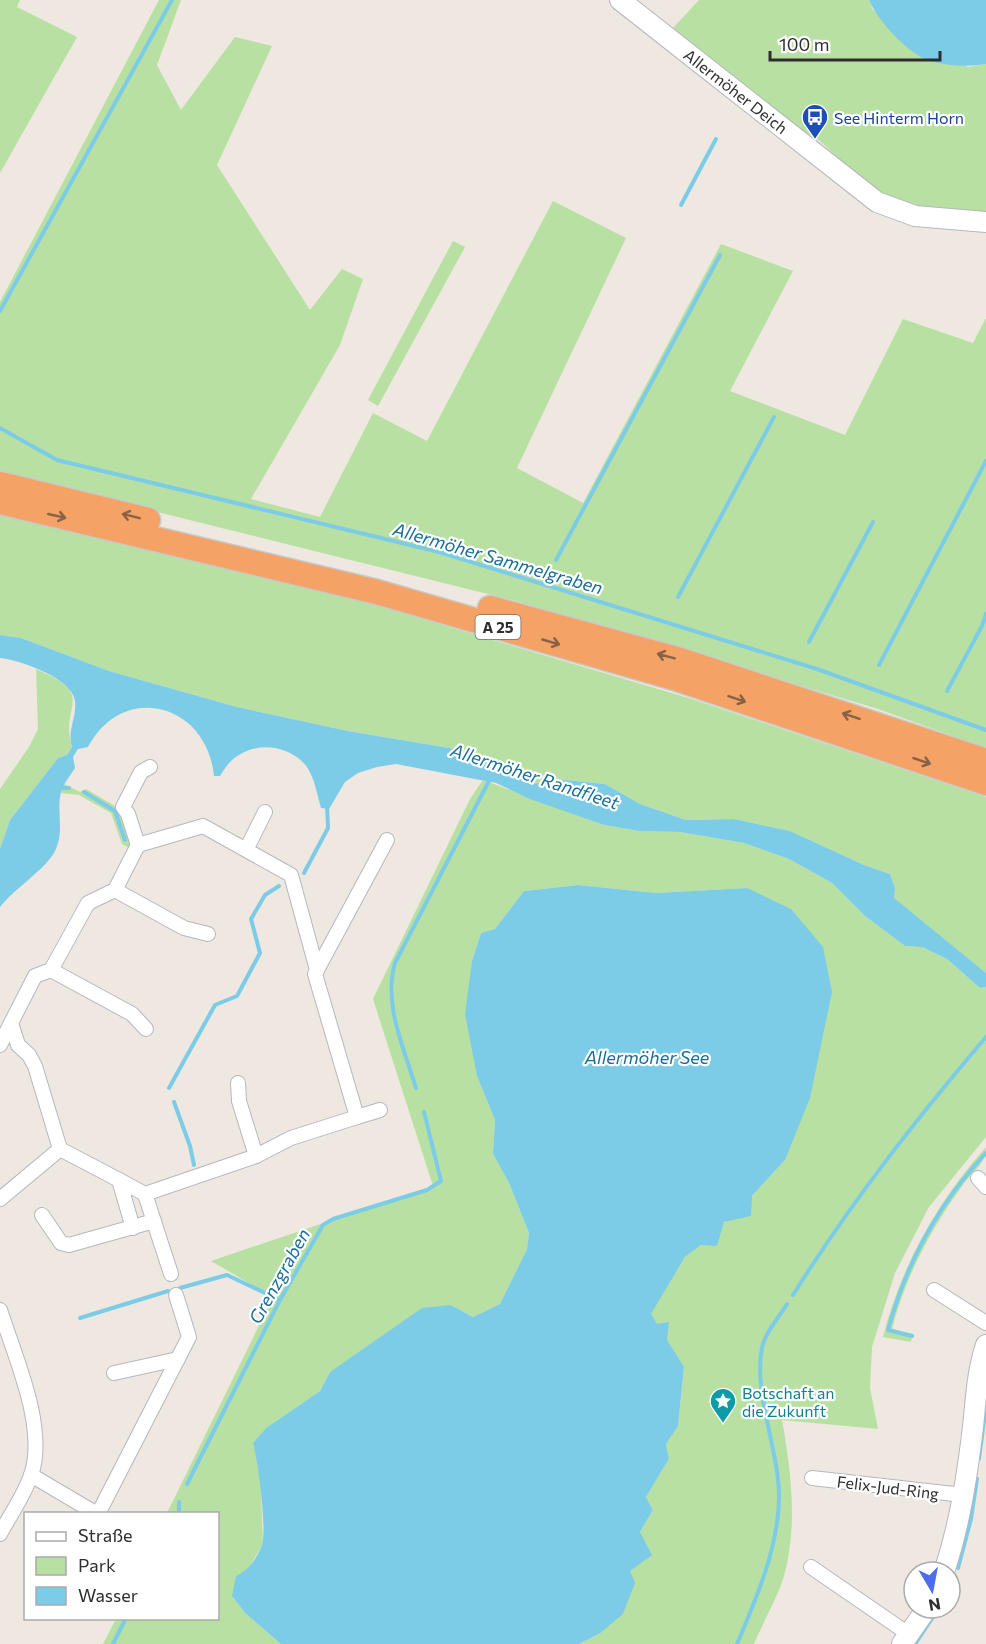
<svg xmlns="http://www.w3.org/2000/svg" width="986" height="1644" viewBox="0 0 986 1644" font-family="Commissioner,sans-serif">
<rect width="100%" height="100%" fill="#eee8e1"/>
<g fill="#b8e0a2">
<polygon points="0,0 20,0 17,7 77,37 0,173"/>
<polygon points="159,0 181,0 157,65 181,110 235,37 272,46 217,165 310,310 342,269 363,279 340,345 251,499 320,517 373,413 427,441 553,201 626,238 517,468 583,503 721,244 793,271 730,391 845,435 903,319 973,343 986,318 986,748 875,708 516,601 0,473 0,302"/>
<polygon points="699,0 869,0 873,10 968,67 986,64 986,217 941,215 880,198 820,141 788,122 673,28"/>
<polygon points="453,241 465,247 378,406 368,400"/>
<polygon points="0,514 345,596 692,699 986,797 986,973 893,898 895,888 890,874 864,865 790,831 734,819 686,820 640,804 605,784 566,780 530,784 473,752 348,731 237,707 109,671 21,638 0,635"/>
<path d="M36,669C99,696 59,703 72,747L67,755L58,758L10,820L0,849V789L29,747L38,729Z"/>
<path d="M483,780L604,825L639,831L680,832L744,843L789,859L832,883L865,916L905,946L922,947L947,959L980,988L986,987V1137L929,1207L895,1273L872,1347L870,1388L878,1429L782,1420C791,1470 798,1525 784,1576C777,1599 763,1622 754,1644H579L599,1634L630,1571L640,1532L653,1510L646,1497L669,1459L666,1444L678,1425L684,1368L650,1314L685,1257L701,1245L752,1196L785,1160L747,888L656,893L578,885L524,891L495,929L481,933L472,961L477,1076L495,1120L493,1154L509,1183L529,1233L527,1249L500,1304L473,1317L451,1305L330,1372L320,1391L266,1428L253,1443L260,1466L263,1544L232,1596L245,1613L281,1644H103L116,1619L218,1618V1514L167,1513L273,1297L211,1261L433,1186L373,999L470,799Z"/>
<polygon points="64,784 80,792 86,789 120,809 131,844 129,848 122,844 111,813 79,795 61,793"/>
<path d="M986,1147C986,1164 972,1172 963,1185C931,1228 905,1278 892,1329L913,1334L911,1342L883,1337C901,1266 937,1202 986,1147Z"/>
</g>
<g fill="#7ccce8">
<path d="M869,0H986V64C968,67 949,66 930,61C909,55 877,20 869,0Z"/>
<path d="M0,635L21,638L109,671L237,707L348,731L473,752L530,784L566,780L605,784L640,804L686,820L734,819L790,831L864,865L890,874L895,888L894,898L986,973V987L980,988L947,959L922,947L905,946L865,916L832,883L789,859L744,843L680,832L639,831L604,825L530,799L496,783L396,764L377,767L358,773L345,782L329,809L321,808C317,795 315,779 307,767C292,747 260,741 239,755C230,760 225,768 220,776H214C207,703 123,681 88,747L78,749L73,757L75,768C70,776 64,783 61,792C56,812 65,831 55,851C46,869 15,888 0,907V849L10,820L58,758L67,755L72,747C67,730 77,717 75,701C72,678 20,660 0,658Z"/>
<path d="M578,885L656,893L747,888L791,909L823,947L832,992L810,1098L785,1160L752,1196L751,1216L724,1222L717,1246L701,1245L685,1257L651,1314L657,1324L669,1322L667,1340L684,1367L678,1426L666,1444L669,1459L646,1497L653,1510L640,1532L652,1555L630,1571L635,1583L623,1614L599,1634L579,1644H281L245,1613L232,1596L236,1576C248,1571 257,1558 262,1545C267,1530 258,1460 253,1443L266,1428L320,1391L330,1372L422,1308L451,1305L473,1317L500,1304L527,1249L529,1233L509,1183L493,1154L495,1120L477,1076L465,1014L472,961L481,933L495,929L524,891Z"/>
</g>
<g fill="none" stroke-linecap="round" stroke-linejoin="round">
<g stroke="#7ccce8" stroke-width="4">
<polyline points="681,205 716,139"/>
<polyline points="0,311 172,0"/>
<polyline points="0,428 57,460 439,552 817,669 986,730"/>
<polyline points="556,560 720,255"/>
<polyline points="678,597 774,417"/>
<polyline points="809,642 873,522"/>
<polyline points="879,665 986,461"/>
<polyline points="947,691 982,626 986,614"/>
<polyline points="58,788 69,788"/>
<polyline points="84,792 115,811 125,840"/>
<polyline points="304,873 328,828 327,804"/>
<polyline points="169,1088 215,1005 237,996 260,953 251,919 265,895 279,886"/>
<path d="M416,1088C404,1048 383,1005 395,963L490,779"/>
<polyline points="174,1102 190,1146 194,1165"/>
<polyline points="180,1288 227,1275 280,1300"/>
<path d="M793,1295C852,1201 914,1122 986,1037"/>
<polyline points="80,1318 168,1291"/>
<path d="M912,1336L888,1330C906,1264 939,1203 986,1153"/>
<polyline points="979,1459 986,1406"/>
<polyline points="187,1484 280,1300 323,1225 333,1219 427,1190 441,1181 424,1112"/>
<polyline points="179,1502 179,1514"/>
<polyline points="958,1568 971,1519 977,1479"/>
<polyline points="113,1644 126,1618"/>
<path d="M737,1644C756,1599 778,1549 779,1499C780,1451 751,1389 763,1344C767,1330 780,1316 787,1304"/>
<polyline points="915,1644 939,1608"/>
</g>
<g stroke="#b5b7c0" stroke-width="16">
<g id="street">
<polyline points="138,845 128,814 123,807 141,772 150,767"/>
<polyline points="247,848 265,812"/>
<polyline points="115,890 184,928 208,934"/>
<polyline points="51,970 132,1014 146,1029"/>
<polyline points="317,970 387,840"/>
<polyline points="0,1045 11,1023"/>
<polyline points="238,1083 239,1101 256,1156"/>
<polyline points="357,1117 380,1110"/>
<polyline points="60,1149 119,1180"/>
<polyline points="978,1178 986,1187"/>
<polyline points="145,1194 171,1274"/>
<polyline points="0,1199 60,1149 35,1066 29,1055 18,1045 11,1023 35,976 51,970 88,903 115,890 138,845 203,826 291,875 317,970 315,974 357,1117 291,1138 256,1156 145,1194 119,1180 133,1228"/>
<polyline points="42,1215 61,1243 69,1245 154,1221"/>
<polyline points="934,1290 986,1323"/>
<path d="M0,1310C15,1357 46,1425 32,1472C26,1493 10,1515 0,1534"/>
<polyline points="114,1373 178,1359"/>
<polyline points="31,1475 97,1514"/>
<polyline points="812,1478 963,1495"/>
<polyline points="98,1514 189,1337 176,1295"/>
<polyline points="811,1567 910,1635"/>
</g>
</g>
<g stroke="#b5b7c0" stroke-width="22">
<g id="secondary">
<polyline points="620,0 877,202 915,216 986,222"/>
<path d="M944,1572C960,1524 967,1476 973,1427C976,1398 977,1372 986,1345"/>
<polyline points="902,1644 927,1608"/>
</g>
</g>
<g stroke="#c9c9c9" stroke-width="27">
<g id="highway">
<polyline points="0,484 148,520"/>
<polyline points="0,502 377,592 674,678 986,783"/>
<polyline points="490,608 677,659 986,761"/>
</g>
</g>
<use href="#street" stroke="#fff" stroke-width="14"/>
<use href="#secondary" stroke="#fff" stroke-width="20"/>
<use href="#highway" stroke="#f4a266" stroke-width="24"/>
</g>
<defs><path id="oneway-shaft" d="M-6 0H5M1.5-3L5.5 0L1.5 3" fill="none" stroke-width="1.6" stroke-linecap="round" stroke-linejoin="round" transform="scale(1.5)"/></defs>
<g stroke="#876247">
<use href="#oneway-shaft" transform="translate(57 516) rotate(13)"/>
<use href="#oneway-shaft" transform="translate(131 516) rotate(-166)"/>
<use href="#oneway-shaft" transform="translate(551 642) rotate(16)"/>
<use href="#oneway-shaft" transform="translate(666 656) rotate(-165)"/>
<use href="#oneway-shaft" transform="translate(737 699) rotate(19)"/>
<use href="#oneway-shaft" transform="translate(851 716) rotate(-162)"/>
<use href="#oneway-shaft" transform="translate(922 761) rotate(19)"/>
</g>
<defs>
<g id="bus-pin" transform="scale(1.35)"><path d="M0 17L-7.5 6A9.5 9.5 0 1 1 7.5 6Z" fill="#1a4fb4" stroke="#fff"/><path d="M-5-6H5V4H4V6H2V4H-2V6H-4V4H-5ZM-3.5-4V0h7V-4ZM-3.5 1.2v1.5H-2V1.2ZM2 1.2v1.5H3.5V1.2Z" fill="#fff"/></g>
<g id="sight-pin" transform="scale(1.35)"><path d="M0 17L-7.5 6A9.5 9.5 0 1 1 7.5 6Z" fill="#0f9aa8" stroke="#fff"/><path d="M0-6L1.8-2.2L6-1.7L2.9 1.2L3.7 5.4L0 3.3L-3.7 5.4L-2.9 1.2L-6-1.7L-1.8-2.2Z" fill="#fff"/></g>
</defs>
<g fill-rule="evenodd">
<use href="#bus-pin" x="815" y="117"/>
<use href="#sight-pin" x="723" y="1401"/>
</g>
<g text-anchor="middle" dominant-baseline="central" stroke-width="4.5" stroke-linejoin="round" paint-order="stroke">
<rect fill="#fff" stroke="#6d6d6d" stroke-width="1.5" x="475.5" y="615" width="45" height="24" rx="4.5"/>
<g font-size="15" font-weight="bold" fill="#2e2e2e">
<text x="498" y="627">A 25</text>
</g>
<g font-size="16" fill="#2e2e2e" stroke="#fff">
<text transform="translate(736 91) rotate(38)">Allermöher Deich</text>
<text transform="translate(888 1487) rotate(7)">Felix-Jud-Ring</text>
</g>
<g font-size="16" fill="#164399" stroke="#fff" text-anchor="start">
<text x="834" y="117">See Hinterm Horn</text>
</g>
<g font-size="16" fill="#0d838f" stroke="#fff" text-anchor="start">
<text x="742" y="1392">Botschaft an<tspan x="742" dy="18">die Zukunft</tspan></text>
</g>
<g font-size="18" font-style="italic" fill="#176d98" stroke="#fff">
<text transform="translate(498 558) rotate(16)">Allermöher Sammelgraben</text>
<text transform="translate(535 776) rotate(18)">Allermöher Randfleet</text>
<text x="647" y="1057">Allermöher See</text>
<text transform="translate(279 1276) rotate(-61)">Grenzgraben</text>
</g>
</g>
<rect x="24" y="1512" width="195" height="108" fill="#ffffff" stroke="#ababab" stroke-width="1.5"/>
<rect x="36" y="1532" width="30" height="9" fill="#ffffff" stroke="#ababab" stroke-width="1.5"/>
<text x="78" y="1542" font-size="18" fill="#2e2e2e">Straße</text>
<rect x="36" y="1557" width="30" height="18" fill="#b8e0a2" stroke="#ababab" stroke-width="1.5"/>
<text x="78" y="1572" font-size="18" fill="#2e2e2e">Park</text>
<rect x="36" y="1587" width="30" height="18" fill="#7ccce8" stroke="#ababab" stroke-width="1.5"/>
<text x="78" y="1602" font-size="18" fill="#2e2e2e">Wasser</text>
<g transform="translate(932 1590) rotate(170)"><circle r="28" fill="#ffffff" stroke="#ababab" stroke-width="1.5"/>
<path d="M0-4.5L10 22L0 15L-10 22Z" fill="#4e6dee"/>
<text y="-9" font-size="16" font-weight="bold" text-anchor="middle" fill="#2e2e2e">N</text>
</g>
<path d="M770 51v9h170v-9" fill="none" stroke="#2e2e2e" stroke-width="3"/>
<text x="779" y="51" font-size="18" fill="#2e2e2e" stroke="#ffffff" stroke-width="4.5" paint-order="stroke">100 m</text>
</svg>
